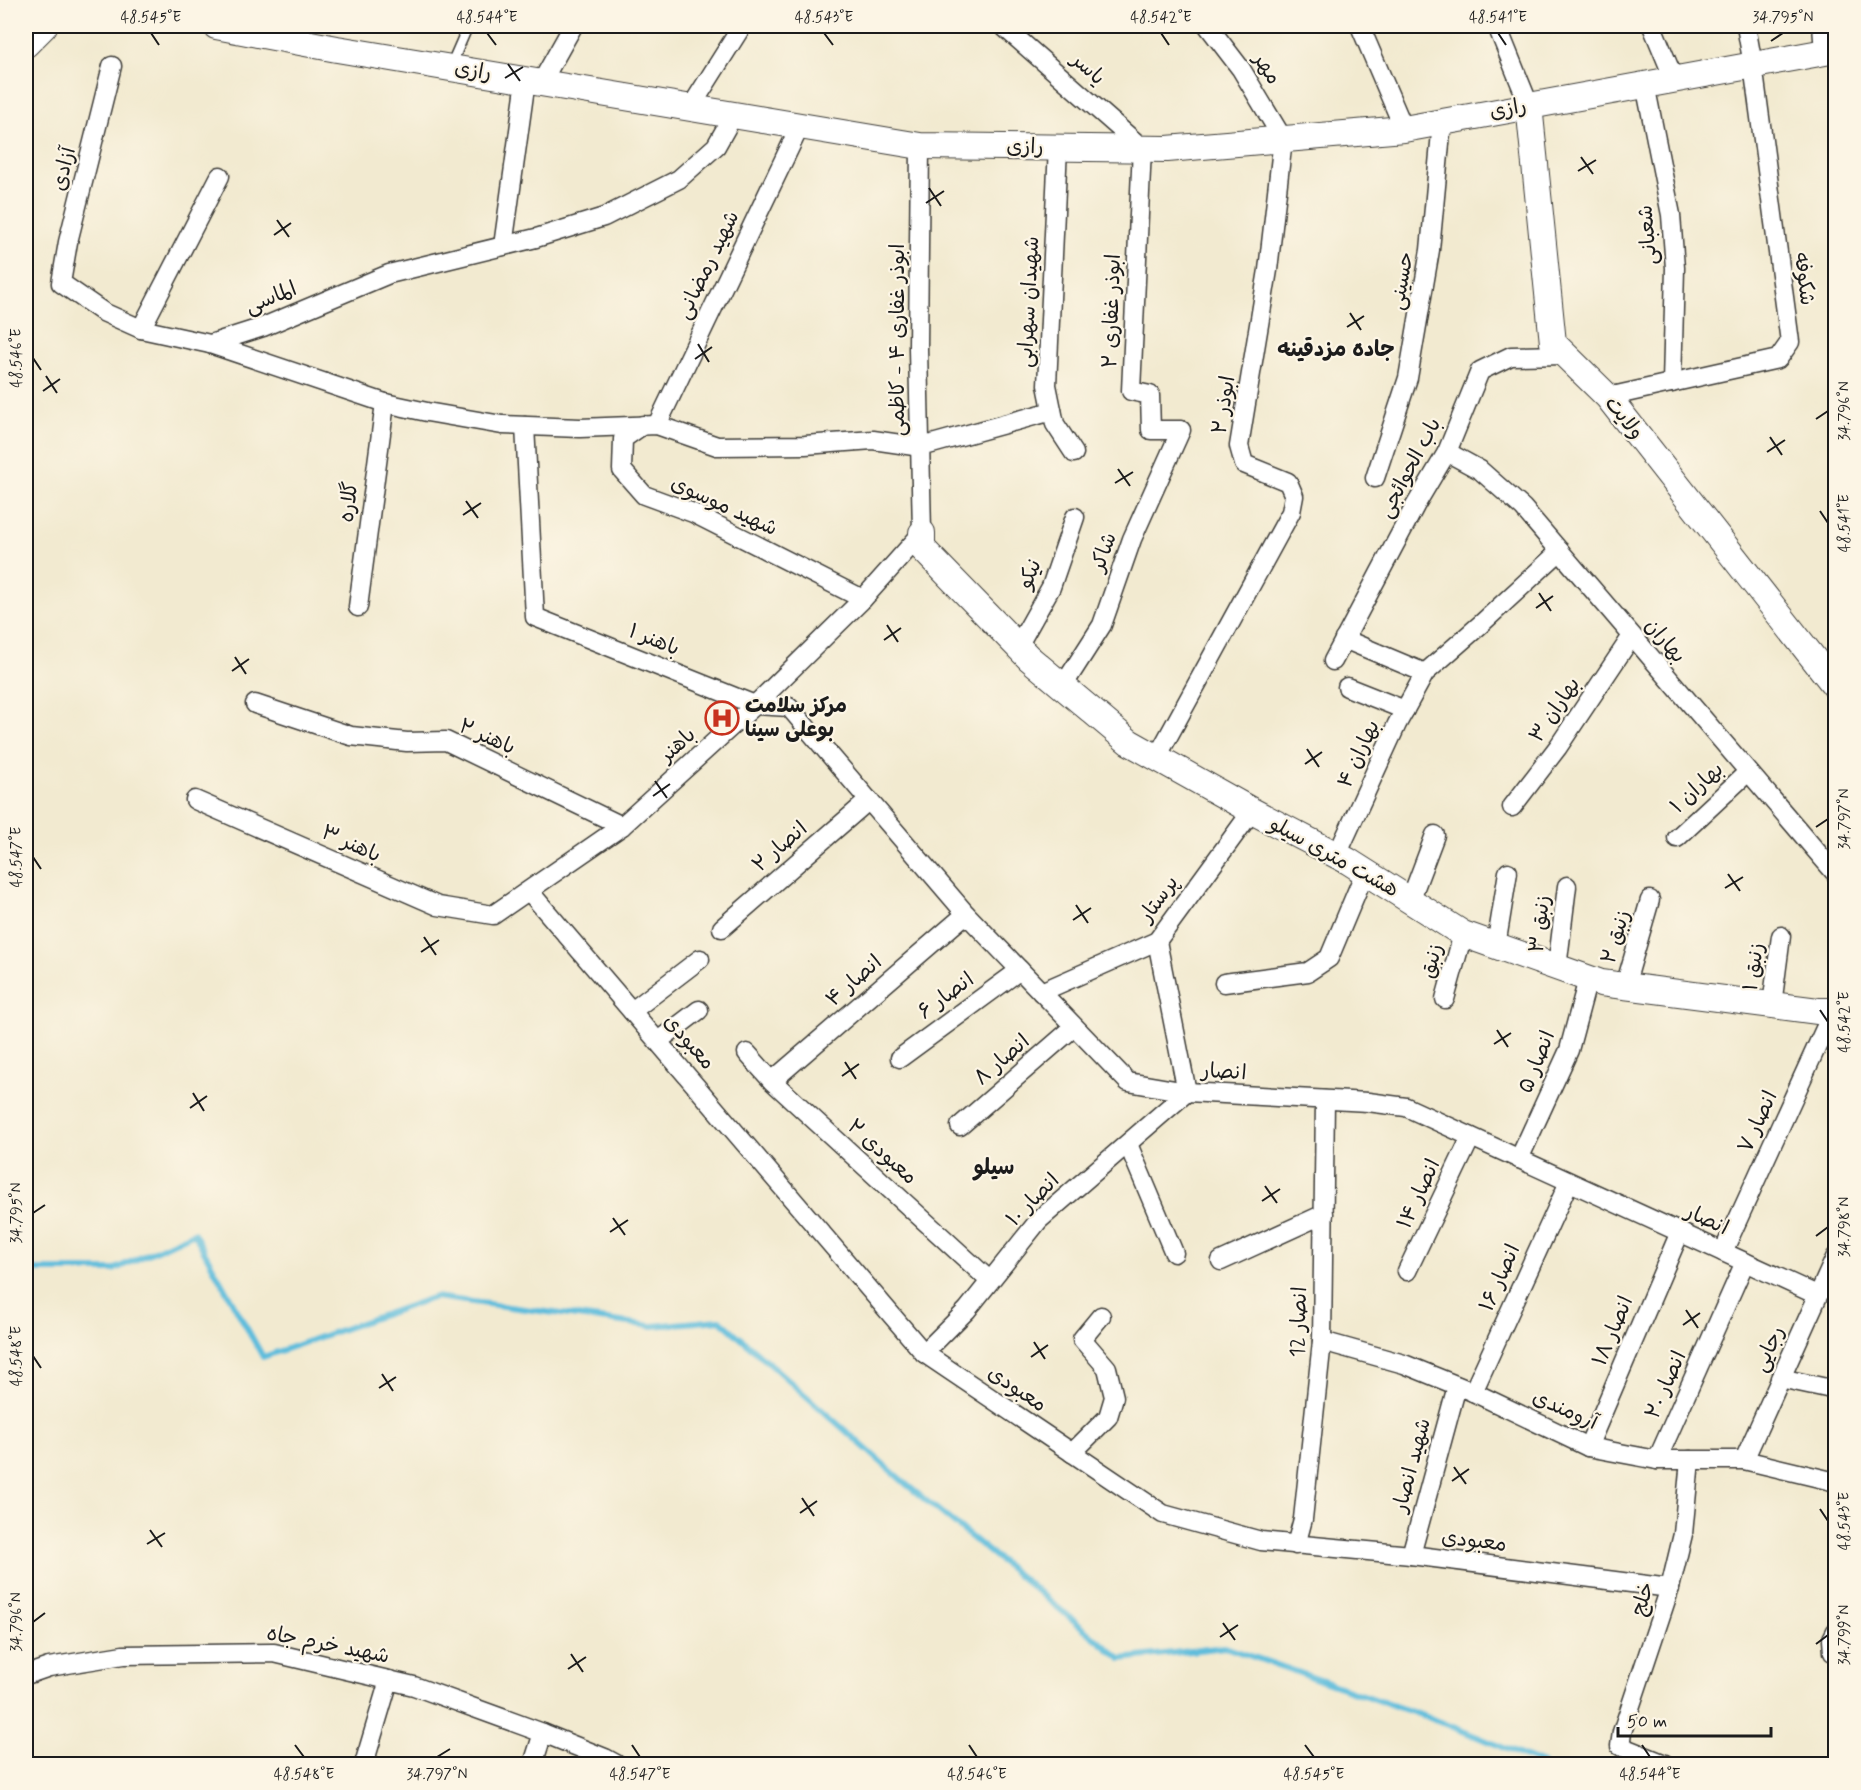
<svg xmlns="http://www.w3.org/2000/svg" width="1861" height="1790" viewBox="0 0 1861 1790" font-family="Mynerve,'Playpen Sans Arabic',sans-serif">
<rect width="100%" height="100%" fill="#fcf5e5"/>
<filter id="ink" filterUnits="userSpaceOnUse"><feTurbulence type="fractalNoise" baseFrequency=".0167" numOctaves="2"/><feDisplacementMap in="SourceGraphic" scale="12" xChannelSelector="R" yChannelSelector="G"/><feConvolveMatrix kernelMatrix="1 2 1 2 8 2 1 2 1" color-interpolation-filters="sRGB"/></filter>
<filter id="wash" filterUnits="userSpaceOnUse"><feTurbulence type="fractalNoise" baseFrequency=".008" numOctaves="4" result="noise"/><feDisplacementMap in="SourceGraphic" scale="24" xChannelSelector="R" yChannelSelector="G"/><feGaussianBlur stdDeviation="1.35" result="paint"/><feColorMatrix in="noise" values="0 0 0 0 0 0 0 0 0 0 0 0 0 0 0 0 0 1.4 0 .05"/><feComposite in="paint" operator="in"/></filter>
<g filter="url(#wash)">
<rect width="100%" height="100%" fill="#f2ead0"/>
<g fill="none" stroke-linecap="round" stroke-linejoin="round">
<polyline stroke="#5ebddc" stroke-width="6" points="26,1270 113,1270 194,1233 263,1357 435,1297 652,1326 720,1320 907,1485 1121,1659 1225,1647 1441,1722 1543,1764"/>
</g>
</g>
<g filter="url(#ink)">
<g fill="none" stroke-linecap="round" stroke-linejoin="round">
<g stroke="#3c3b37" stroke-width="12">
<polyline id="lane" points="451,65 468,26"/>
</g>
<g stroke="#3c3b37" stroke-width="21">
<g id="street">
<polyline points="1003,26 1142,148 1131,391 1150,395 1151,430 1181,430 1132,539 1102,625 1063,686"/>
<polyline points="1360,26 1404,129"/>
<polyline points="1497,26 1529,105"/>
<polyline points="1652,26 1674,79"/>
<polyline points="1822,26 1824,52"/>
<polyline points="112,66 68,242 61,283 103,312 141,329 210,344 263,327 389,274 536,238 604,217 679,179 716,146 734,114"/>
<polyline points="541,83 573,26"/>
<polyline points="1645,84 1671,215 1675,268 1672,383"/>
<polyline points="691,107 742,26"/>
<polyline points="1058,147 1047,385 1055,424 1074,453"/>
<polyline points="503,246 526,80"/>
<polyline points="141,329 220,176"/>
<polyline points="210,344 385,403 427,412 502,425 580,428 657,425 717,446 805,445 873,440 921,447 1052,411"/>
<polyline points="1608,397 1778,359 1790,342 1753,65 1746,26"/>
<polyline points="643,425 623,439 622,470 644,495 693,513 863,599"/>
<polyline points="657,425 800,126"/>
<polyline points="525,426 535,617 755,705 789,707 966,914 1128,1082 1187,1092 1368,1102 1406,1107 1817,1295"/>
<polyline points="1447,452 1480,470 1523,508 1836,874"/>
<polyline points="1375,478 1408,378 1430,250 1442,122"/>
<polyline points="358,607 385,403"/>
<polyline points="1344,639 1425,673"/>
<polyline points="1018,646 1051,587 1075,517"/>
<polyline points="1333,661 1415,506 1447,452 1480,371 1511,356 1565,355"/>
<polyline points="1347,687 1405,710"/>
<polyline points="255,704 351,736 407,742 446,741 622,826"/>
<polyline points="1157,757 1291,512 1294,496 1288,482 1244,464 1239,446 1268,270 1283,139 1241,69 1208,26"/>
<polyline points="195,800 438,906 493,915 622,826 755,705 863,599 922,533 918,348 920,146"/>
<polyline points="1512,807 1558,747 1632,636"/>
<polyline points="1677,838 1748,772"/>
<polyline points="1337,855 1397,724 1425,673 1481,624 1560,551"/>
<polyline points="529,891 924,1353 1163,1514 1261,1541 1411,1555 1670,1588"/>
<polyline points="1410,901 1435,835"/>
<polyline points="722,928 869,800"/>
<polyline points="1157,941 1187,1092"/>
<polyline points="1496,946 1508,872"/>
<polyline points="1557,968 1567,886"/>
<polyline points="1224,983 1308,972 1329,958 1365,872"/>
<polyline points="1625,986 1650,900"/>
<polyline points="1041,992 1157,941 1252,811"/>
<polyline points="1445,999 1463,934"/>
<polyline points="1772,1005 1781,936"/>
<polyline points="632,1011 700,959"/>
<polyline points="658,1041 699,1010"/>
<polyline points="747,1053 772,1081 990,1281"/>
<polyline points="900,1058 1020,970"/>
<polyline points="772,1081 966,914"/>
<polyline points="960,1126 1074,1027"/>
<polyline points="1128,1144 1174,1253"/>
<polyline points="1519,1159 1569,1050 1588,979"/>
<polyline points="1723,1252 1833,1011"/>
<polyline points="1221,1261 1324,1214"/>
<polyline points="1407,1271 1471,1137"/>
<polyline points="1322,1341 1404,1364 1473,1392 1588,1447 1657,1460 1744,1460 1836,1482"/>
<polyline points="924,1353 967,1310 1039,1220 1187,1092"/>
<polyline points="1780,1378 1836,1390"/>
<polyline points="1473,1392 1569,1182"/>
<polyline points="1588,1447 1680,1232"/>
<polyline points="1072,1453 1108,1417 1114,1397 1107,1368 1082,1339 1101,1316"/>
<polyline points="1657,1460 1745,1262"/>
<polyline points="1744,1460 1836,1256"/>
<polyline points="1296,1545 1303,1519 1322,1341 1325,1100"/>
<polyline points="1411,1555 1457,1386"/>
<polyline points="1836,1631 1832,1639 1833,1652 1836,1653"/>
<polyline points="26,1675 49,1667 123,1655 274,1653 414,1686 543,1733 605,1758 616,1764"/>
<polyline points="364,1764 389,1680"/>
<polyline points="533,1764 543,1733"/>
<polyline points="1665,1764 1620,1746 1622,1732 1670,1588 1683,1534 1690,1460"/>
</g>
</g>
<g stroke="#3c3b37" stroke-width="28">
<g id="secondary">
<polyline points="216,26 337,49 920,146 1167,149 1404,129 1836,50"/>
<polyline points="26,44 44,26"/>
<polyline points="1529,105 1553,343 1608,397 1836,687"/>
<polyline points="922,533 922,548 1029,658 1129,742 1252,811 1348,861 1463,934 1601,983 1818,1011 1836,1011"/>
</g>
</g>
<use href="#lane" stroke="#fff" stroke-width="9"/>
<use href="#street" stroke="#fff" stroke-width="18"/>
<use href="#secondary" stroke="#fff" stroke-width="26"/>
</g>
</g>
<path fill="none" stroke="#1c1c1c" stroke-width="2" d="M151,33L159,45M487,33L496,45M824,33L833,45M1161,33L1169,45M1498,33L1506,45M1771,41L1783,33M508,64L520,81M505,78L523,67M1581,157L1593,174M1578,171L1596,160M929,188L941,206M926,203L944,191M277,220L289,237M274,235L291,223M1350,313L1361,330M1347,327L1364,316M698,344L709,362M33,358L41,370M695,359L712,347M46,376L57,393M43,391L60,379M1816,419L1828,411M1770,437L1782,455M1767,452L1785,440M1118,469L1130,486M1115,483L1133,472M466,501L478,518M1820,511L1828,523M463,515L481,503M1539,593L1551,611M1536,608L1553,596M887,625L898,642M884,640L901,628M235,657L246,674M232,671L249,659M1307,749L1319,767M1305,764L1322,752M655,781L667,798M653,796L670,784M1816,827L1828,819M33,857L41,869M1728,874L1740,891M1725,888L1743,877M1076,905L1088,923M1073,920L1091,908M424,937L436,955M421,952L439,940M1820,1010L1828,1022M1497,1030L1508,1047M1494,1044L1511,1033M845,1062L856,1079M842,1076L859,1064M193,1093L204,1111M190,1108L207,1096M1265,1186L1277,1203M1262,1201L1280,1189M33,1213L45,1205M613,1218L625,1235M610,1232L628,1220M1816,1236L1828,1227M1686,1310L1698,1328M1683,1325L1700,1313M1034,1342L1045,1359M33,1356L41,1368M1031,1357L1048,1345M382,1374L393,1391M379,1388L396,1377M1454,1467L1466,1484M1452,1481L1469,1469M802,1498L814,1516M1820,1509L1828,1521M800,1513L817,1501M150,1530L162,1547M147,1544L165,1533M33,1622L45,1613M1223,1623L1235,1640M1220,1637L1238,1625M1816,1644L1828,1635M571,1654L583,1672M568,1669L586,1657M295,1745L304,1757M632,1745L640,1757M969,1745L977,1757M1305,1745L1314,1757M1642,1745L1650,1757M437,1757L450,1749"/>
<defs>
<g id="hospital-ring" transform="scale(1.725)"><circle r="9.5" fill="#fcf5e5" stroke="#c8321e" stroke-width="1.5"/><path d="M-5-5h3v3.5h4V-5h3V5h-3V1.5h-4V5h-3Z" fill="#c8321e"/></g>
</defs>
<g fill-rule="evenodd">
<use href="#hospital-ring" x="722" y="718"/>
</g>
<g text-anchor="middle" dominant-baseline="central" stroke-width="4.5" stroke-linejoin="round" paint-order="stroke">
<g font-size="21" fill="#1c1c1c" stroke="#fcf5e5">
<text transform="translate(1088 69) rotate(42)">یاسر</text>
<text transform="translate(1267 69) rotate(57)">مهر</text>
<text transform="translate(473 71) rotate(9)">رازی</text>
<text transform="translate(1508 109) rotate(-11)">رازی</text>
<text transform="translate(1025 147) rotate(1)">رازی</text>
<text transform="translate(64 169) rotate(-76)">آزادی</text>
<text transform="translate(1648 235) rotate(-95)">شعبانی</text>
<text transform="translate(708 265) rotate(-64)">شهید رمضانی</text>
<text transform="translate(1804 279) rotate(83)">شکوفه</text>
<text transform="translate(1402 281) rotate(-80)">حسینی</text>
<text transform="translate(271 298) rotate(-22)">الماسی</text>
<text transform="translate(1029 302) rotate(-87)">شهیدان سهرابی</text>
<text transform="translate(1112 311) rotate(-88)">ابوذر غفاری ۲</text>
<text transform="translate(898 340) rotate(-90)">ابوذر غفاری ۴ - کاظمی</text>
<text transform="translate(1224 405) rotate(-81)">ابوذر ۲</text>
<text transform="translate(1624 418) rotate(51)">ولایت</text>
<text transform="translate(1410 468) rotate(-62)">باب الحوائجی</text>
<text transform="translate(349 502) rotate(-83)">گلاره</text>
<text transform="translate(724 506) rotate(25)">شهید موسوی</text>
<text transform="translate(1104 552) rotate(-70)">شاکر</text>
<text transform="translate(1030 574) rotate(-67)">نیکو</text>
<text transform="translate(654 640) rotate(22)">باهنر ۱</text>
<text transform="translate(1665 641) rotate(50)">بهاران</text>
<text transform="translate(1555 710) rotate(-56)">بهاران ۳</text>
<text transform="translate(487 737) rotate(24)">باهنر ۲</text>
<text transform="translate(678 745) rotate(-42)">باهنر</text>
<text transform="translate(1359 754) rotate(-65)">بهاران ۴</text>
<text transform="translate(1697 788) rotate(-43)">۱ بهاران</text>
<text transform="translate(351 844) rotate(24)">باهنر ۳</text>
<text transform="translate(780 847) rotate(-41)">انصار ۲</text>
<text transform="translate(1334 857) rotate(29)">هشت متری سیلو</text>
<text transform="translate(1159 899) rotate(-54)">پرستار</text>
<text transform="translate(1540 924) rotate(-83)">زنبق ۳</text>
<text transform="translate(1616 937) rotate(-73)">زنبق ۲</text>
<text transform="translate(1432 961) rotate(-75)">زنبق</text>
<text transform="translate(1754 967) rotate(-82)">زنبق ۱</text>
<text transform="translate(854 981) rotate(-41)">انصار ۴</text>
<text transform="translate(946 996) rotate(-36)">انصار ۶</text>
<text transform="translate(689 1042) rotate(49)">معبودی</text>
<text transform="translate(1002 1060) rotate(-41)">انصار ۸</text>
<text transform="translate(1537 1062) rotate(-68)">انصار ۵</text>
<text transform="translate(1224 1072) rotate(3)">انصار</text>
<text transform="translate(1758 1122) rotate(-65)">انصار ۷</text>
<text transform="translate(882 1152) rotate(42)">معبودی ۲</text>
<text transform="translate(1419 1194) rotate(-65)">انصار ۱۴</text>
<text transform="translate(1033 1200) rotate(-45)">انصار ۱۰</text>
<text transform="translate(1707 1220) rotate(25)">انصار</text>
<text transform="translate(1500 1278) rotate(-66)">انصار ۱۶</text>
<text transform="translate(1299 1322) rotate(-88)">انصار 12</text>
<text transform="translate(1613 1331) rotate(-67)">انصار ۱۸</text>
<text transform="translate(1769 1349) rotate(-66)">رجایی</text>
<text transform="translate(1666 1385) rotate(-66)">انصار ۲۰</text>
<text transform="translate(1017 1389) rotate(34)">معبودی</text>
<text transform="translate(1565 1410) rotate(24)">آرومندی</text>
<text transform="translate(1412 1465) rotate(-75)">شهید انصار</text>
<text transform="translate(1474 1541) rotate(7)">معبودی</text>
<text transform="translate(1643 1599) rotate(-72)">خلج</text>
<text transform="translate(328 1645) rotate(11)">شهید خرم جاه</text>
</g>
<g font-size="21" font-weight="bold" fill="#1c1c1c" stroke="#fcf5e5" text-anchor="start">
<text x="745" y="706">مرکز سلامت<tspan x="745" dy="24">بوعلی سینا</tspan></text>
</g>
<g font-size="22" font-weight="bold" fill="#1c1c1c" stroke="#fcf5e5">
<text x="1336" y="350">جاده مزدقینه</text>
<text x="994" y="1168">سیلو</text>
</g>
</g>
<rect width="1861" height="1790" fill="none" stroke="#fcf5e5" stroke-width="66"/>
<path d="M1618 1727v9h153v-9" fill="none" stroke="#1c1c1c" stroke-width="3"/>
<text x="1627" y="1727" font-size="18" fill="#1c1c1c" stroke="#fcf5e5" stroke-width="4.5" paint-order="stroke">50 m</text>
<rect x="33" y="33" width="1795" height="1724" fill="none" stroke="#1c1c1c" stroke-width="2"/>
<g font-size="15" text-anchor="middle" fill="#1c1c1c">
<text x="151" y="22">48.545°E</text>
<text x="487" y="22">48.544°E</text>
<text x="824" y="22">48.543°E</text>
<text x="1161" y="22">48.542°E</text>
<text x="1498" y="22">48.541°E</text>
<text x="1783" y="22">34.795°N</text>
<text transform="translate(16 358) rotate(-90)" y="5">48.546°E</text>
<text transform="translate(1844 411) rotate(-90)" y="5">34.796°N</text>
<text transform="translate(1844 523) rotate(-90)" y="5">48.541°E</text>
<text transform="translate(1844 819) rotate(-90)" y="5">34.797°N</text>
<text transform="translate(16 857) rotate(-90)" y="5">48.547°E</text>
<text transform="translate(1844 1022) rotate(-90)" y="5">48.542°E</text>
<text transform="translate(16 1213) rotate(-90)" y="5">34.795°N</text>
<text transform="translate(1844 1227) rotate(-90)" y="5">34.798°N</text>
<text transform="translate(16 1356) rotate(-90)" y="5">48.548°E</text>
<text transform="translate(1844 1521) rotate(-90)" y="5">48.543°E</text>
<text transform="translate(16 1622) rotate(-90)" y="5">34.796°N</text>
<text transform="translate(1844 1635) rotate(-90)" y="5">34.799°N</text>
<text x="304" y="1779">48.548°E</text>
<text x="437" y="1779">34.797°N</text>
<text x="640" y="1779">48.547°E</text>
<text x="977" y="1779">48.546°E</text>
<text x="1314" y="1779">48.545°E</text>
<text x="1650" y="1779">48.544°E</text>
</g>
</svg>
